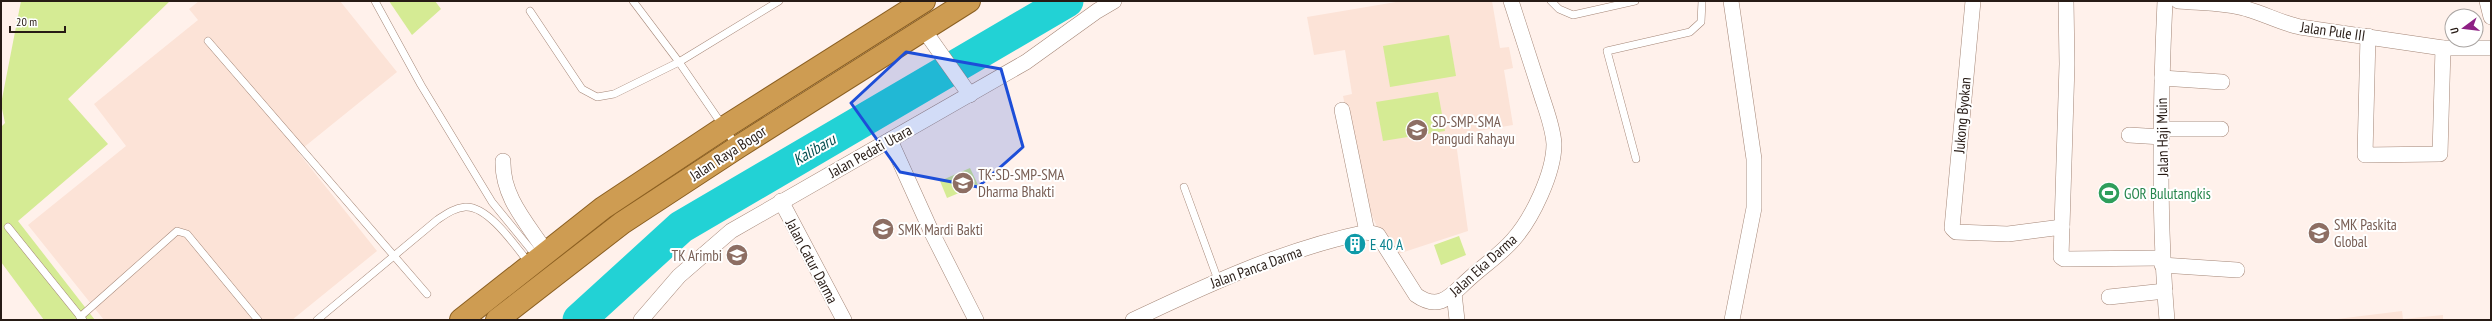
<svg xmlns="http://www.w3.org/2000/svg" width="2492" height="321" viewBox="0 0 2492 321" font-family="'PT Sans Narrow',sans-serif">
<rect width="100%" height="100%" fill="#fff1eb"/>
<g fill="#fce3d7">
<polygon points="199,1 340,1 397,72 298,152 377,251 292,320 104,320 28,225 126,146 94,104 198,20 189,9"/>
<polygon points="1402,1 1492,1 1500,48 1509,47 1513,68 1504,70 1513,125 1455,135 1468,231 1398,254 1382,238 1363,195 1343,96 1352,94 1345,50 1314,55 1307,17"/>
<polygon points="2402,311 2403,319 2443,315 2443,320 2329,320"/>
</g>
<g fill="#d5eb94">
<polygon points="21,1 170,1 68,99 108,144 18,221 95,320 44,320 1,262 1,127 5,123 1,104"/>
<polygon points="389,1 435,1 441,9 412,35"/>
<polygon points="1449,35 1456,76 1390,87 1383,46"/>
<polygon points="1438,92 1445,131 1383,141 1376,102"/>
<polygon points="970,168 978,185 947,198 940,181"/>
<polygon points="1459,236 1466,255 1441,265 1434,245"/>
</g>
<g fill="none" stroke-linecap="round" stroke-linejoin="round">
<polyline stroke="#22d2d5" stroke-width="33" points="579,320 681,227 1067,1"/>
<g stroke="#a48677" stroke-width="8">
<g id="service">
<polyline points="375,1 421,85 492,202 537,257"/>
<polyline points="633,1 679,62 736,145"/>
<polyline points="1551,1 1559,9 1573,15 1635,1"/>
<polyline points="530,11 582,89 597,97 614,94 679,62 779,1"/>
<polyline points="208,41 427,294"/>
<polyline points="1636,159 1607,51 1690,32 1701,22 1702,1"/>
<polyline points="1184,187 1218,280"/>
<polyline points="8,227 83,320"/>
<polyline points="80,317 177,231 187,234 258,320"/>
<path d="M317,320L437,220C446,214 454,208 465,207C488,205 516,247 529,263"/>
</g>
</g>
<g stroke="#a48677" stroke-width="16">
<g id="minor">
<polyline points="1731,1 1754,159 1754,208 1732,320"/>
<polyline points="1973,1 1952,228 1956,232 2008,234 2062,227 2061,257 2064,259 2162,258"/>
<path d="M2165,1C2160,107 2158,214 2167,320"/>
<path d="M2178,1C2200,3 2225,2 2247,9C2265,14 2281,23 2300,27L2443,48H2491"/>
<polyline points="2487,1 2491,17"/>
<polyline points="924,30 970,95"/>
<polyline points="2368,36 2365,155 2440,154 2443,48"/>
<polyline points="2162,78 2222,82"/>
<polyline points="1342,110 1367,232"/>
<polyline points="2162,129 2221,129"/>
<polyline points="2129,135 2162,137"/>
<polyline points="890,140 932,233 976,320"/>
<path d="M503,161C502,197 527,223 546,252"/>
<polyline points="781,201 844,320"/>
<polyline points="2062,227 2067,64 2066,1"/>
<polyline points="2162,265 2237,270"/>
<polyline points="1454,293 1457,320"/>
<polyline points="2109,297 2165,291"/>
<polyline points="641,320 679,276 731,231 1026,62 1097,11 1114,1"/>
<path d="M1133,320C1209,284 1284,249 1367,232L1378,235L1416,295C1440,312 1451,295 1469,279C1483,266 1500,255 1513,240C1532,219 1554,173 1554,144C1553,127 1546,110 1541,94C1531,63 1521,32 1511,1"/>
</g>
</g>
<g stroke="#8b5f21" stroke-width="24">
<g id="trunk">
<polyline points="461,320 603,208 725,127 924,1"/>
<polyline points="497,320 622,223 738,147 969,1"/>
</g>
</g>
<use href="#service" stroke="#fff" stroke-width="7"/>
<use href="#minor" stroke="#fff" stroke-width="15"/>
<use href="#trunk" stroke="#ce9c52" stroke-width="22"/>
</g>
<path fill="#1d4ed8" fill-opacity="0.2" stroke="#1d4ed8" stroke-width="3" stroke-linejoin="round" d="M906,52L1001,69L1023,147L978,187L900,172L851,103Z"/>
<defs>
<g id="school-disc" transform="scale(1.15)"><circle r="9.5" fill="#8d6e63" stroke="#fff"/><path d="M0-5L7-2L0 1L-7-2ZM-4 1L0 2.5L4 1V4Q0 6-4 4Z" fill="#fff"/></g>
<g id="stadium-disc" transform="scale(1.15)"><circle r="9.5" fill="#2e9e5b" stroke="#fff"/><path d="M0-5a6.5 5 0 1 0 0 10a6.5 5 0 1 0 0-10ZM-3.5-1.8h7v3.6h-7Z" fill="#fff"/></g>
<g id="building-disc" transform="scale(1.15)"><circle r="9.5" fill="#0f9aa8" stroke="#fff"/><path d="M-4-6H4V6H1V3H-1V6H-4ZM-2.5-4.3h1.7v1.8h-1.7ZM.8-4.3h1.7v1.8H.8ZM-2.5-1h1.7V.8h-1.7ZM.8-1h1.7V.8H.8Z" fill="#fff"/></g>
</defs>
<g fill-rule="evenodd">
<use href="#school-disc" x="1417" y="130"/>
<use href="#school-disc" x="963" y="183"/>
<use href="#stadium-disc" x="2109" y="193"/>
<use href="#school-disc" x="883" y="229"/>
<use href="#school-disc" x="2319" y="233"/>
<use href="#building-disc" x="1355" y="244"/>
<use href="#school-disc" x="737" y="255"/>
</g>
<g text-anchor="middle" dominant-baseline="central" stroke-width="4" stroke-linejoin="round" paint-order="stroke">
<g font-size="15" fill="#271b15" stroke="#fff">
<text transform="translate(2333 31) rotate(8)">Jalan Pule III</text>
<text transform="translate(1962 115) rotate(-85)">Jukong Byokan</text>
<text transform="translate(2162 137) rotate(-91)">Jalan Haji Muin</text>
<text transform="translate(870 151) rotate(-29)">Jalan Pedati Utara</text>
<text transform="translate(728 153) rotate(-33)">Jalan Raya Bogor</text>
<text transform="translate(812 261) rotate(62)">Jalan Catur Darma</text>
<text transform="translate(1483 265) rotate(-42)">Jalan Eka Darma</text>
<text transform="translate(1256 267) rotate(-20)">Jalan Panca Darma</text>
</g>
<g font-size="15" fill="#785e54" stroke="#fff" text-anchor="start">
<text x="1432" y="121">SD-SMP-SMA<tspan x="1432" dy="17">Pangudi Rahayu</tspan></text>
<text x="978" y="174">TK-SD-SMP-SMA<tspan x="978" dy="17">Dharma Bhakti</tspan></text>
<text x="2334" y="224">SMK Paskita<tspan x="2334" dy="17">Global</tspan></text>
<text x="898" y="229">SMK Mardi Bakti</text>
<text x="722" y="255" text-anchor="end">TK Arimbi</text>
</g>
<g font-size="15" fill="#27864d" stroke="#fff" text-anchor="start">
<text x="2124" y="193">GOR Bulutangkis</text>
</g>
<g font-size="15" fill="#0d838f" stroke="#fff" text-anchor="start">
<text x="1370" y="244">E 40 A</text>
</g>
<g font-size="16" font-style="italic" fill="#064e50" stroke="#fff">
<text transform="translate(814 149) rotate(-30)">Kalibaru</text>
</g>
</g>
<rect width="2492" height="321" fill="none" stroke="#271b15" stroke-width="4"/>
<g transform="translate(2464 28) rotate(255)"><circle r="19" fill="#ffffff" stroke="#a9a4a1"/>
<path d="M0-3L7 15L0 10L-7 15Z" fill="#8e2184"/>
<text y="-6" font-size="11" font-weight="bold" text-anchor="middle" fill="#271b15">U</text>
</g>
<path d="M10 26v6h55v-6" fill="none" stroke="#271b15" stroke-width="2"/>
<text x="16" y="26" font-size="12" fill="#271b15" stroke="#ffffff" stroke-width="3" paint-order="stroke">20 m</text>
</svg>
